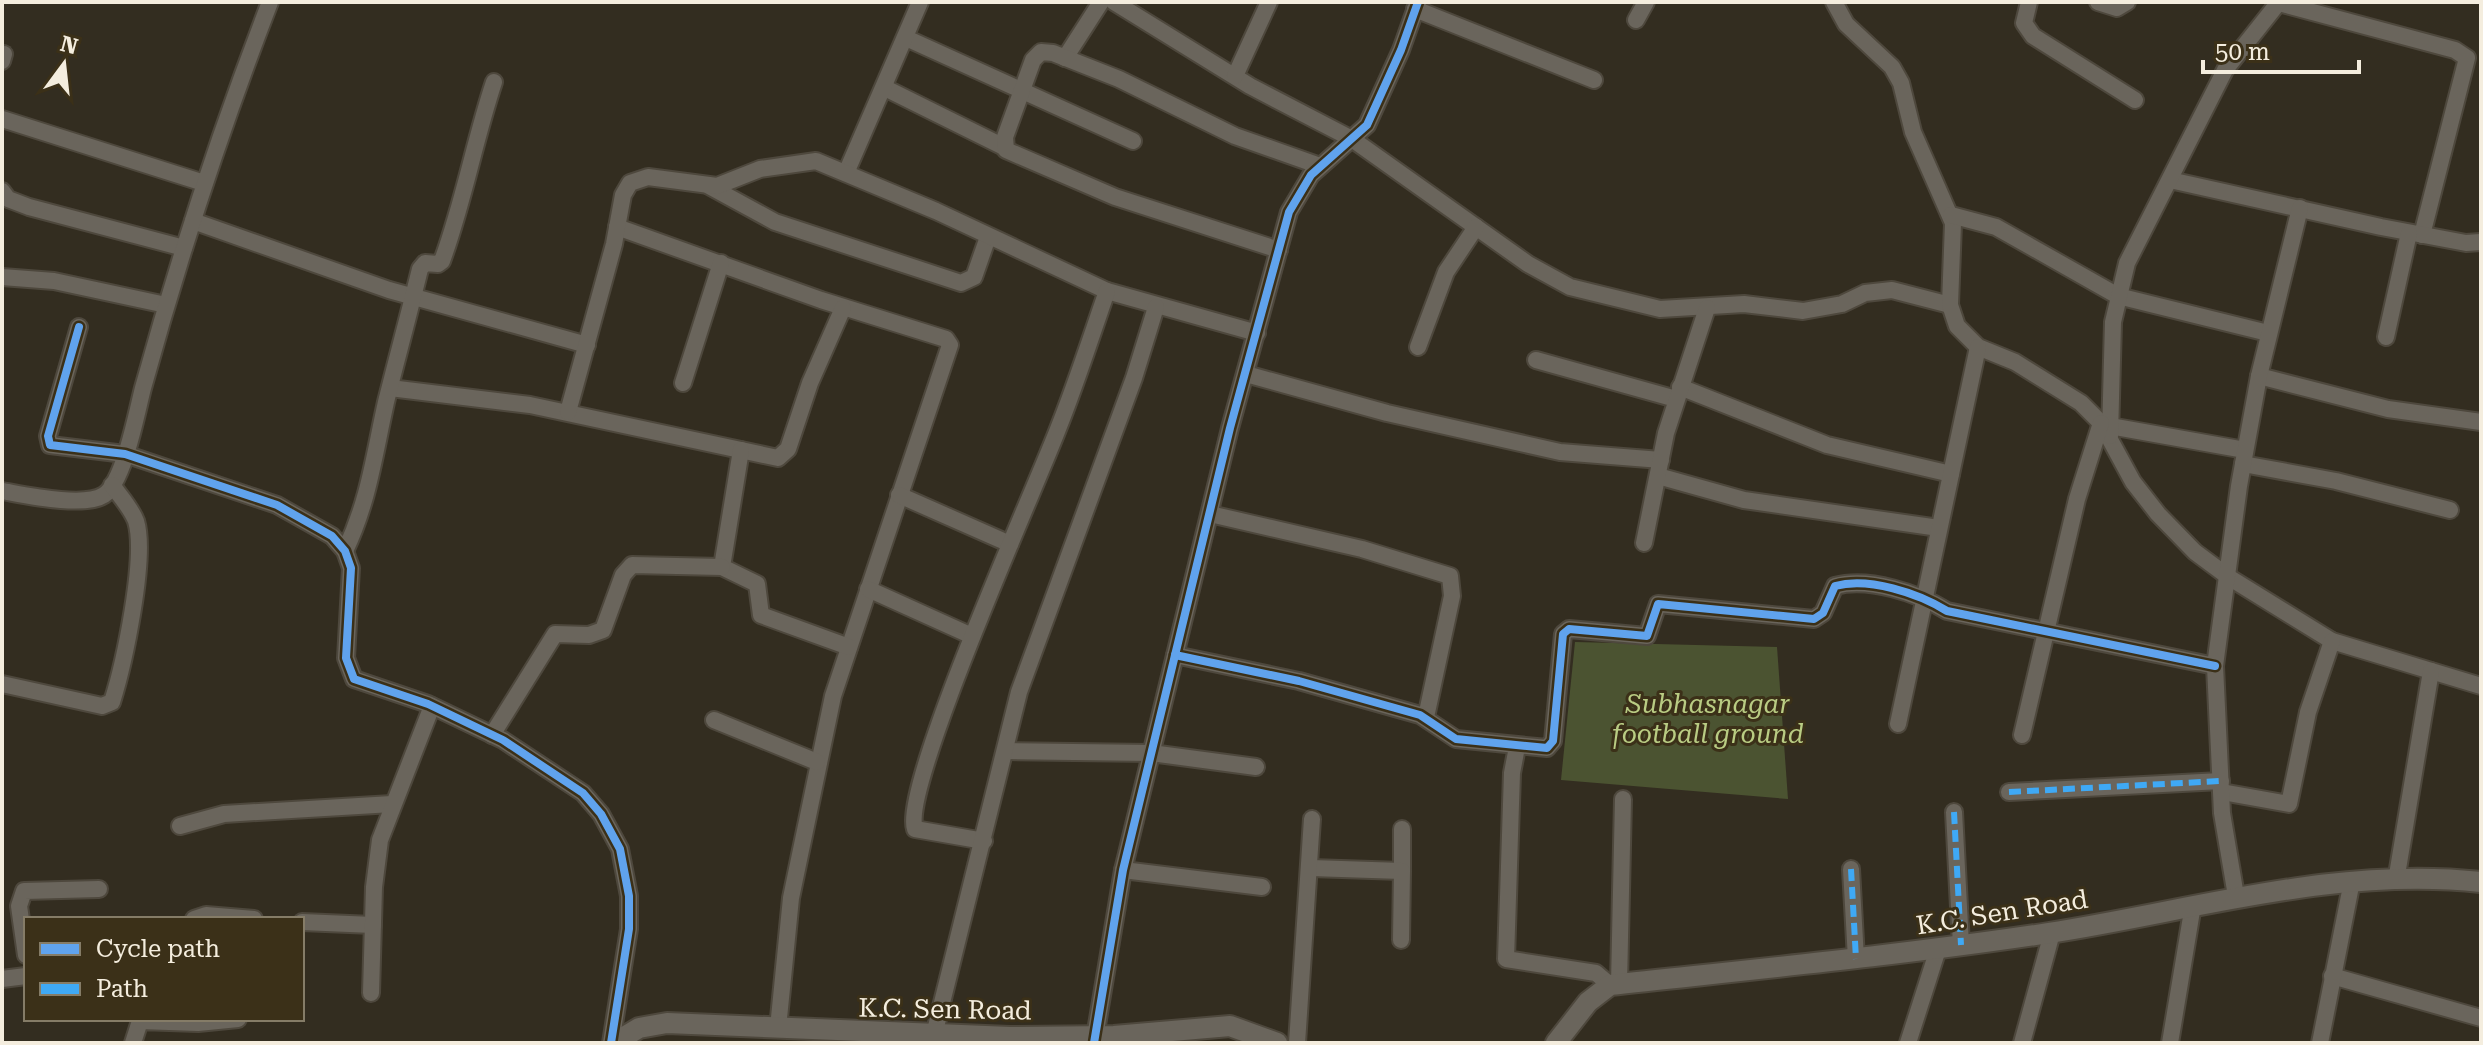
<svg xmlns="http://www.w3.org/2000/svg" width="2483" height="1045" viewBox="0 0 2483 1045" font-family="'Roboto Serif',serif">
<rect width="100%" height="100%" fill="#332d20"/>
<polygon fill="#4b5331" points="1575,642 1777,647 1788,799 1561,780"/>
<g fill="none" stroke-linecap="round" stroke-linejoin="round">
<g stroke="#4e483d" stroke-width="20">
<g id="minor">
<polyline points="1114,2 1250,86 1352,139 1528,264 1570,287 1660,309 1744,304 1803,311 1842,304 1865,293 1892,290 1950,305"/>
<polyline points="1834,2 1846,24 1892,67 1901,83 1913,132 1953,223 1950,305 1957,326 1978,347 2015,362 2081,403 2101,423 2133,482 2158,514 2195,552 2230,578 2332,641 2481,686"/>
<polyline points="2029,2 2024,23 2033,36 2135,100"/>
<polyline points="2098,2 2117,8 2127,2"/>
<polyline points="2279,3 2455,50 2467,58 2422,235"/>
<polyline points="1415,9 1594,80"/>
<polyline points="1636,20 1646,2"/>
<polyline points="906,38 1133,141"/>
<polyline points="1065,58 1101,2"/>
<polyline points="2,61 4,54"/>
<polyline points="1235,76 1269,2"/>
<polyline points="885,88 1004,147"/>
<polyline points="2,119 204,183"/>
<polyline points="846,173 920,2"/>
<polyline points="2170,180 2381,227 2466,243 2481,242"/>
<polyline points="709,186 775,222 961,283 974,277 988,237"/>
<polyline points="2,191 8,199 29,207 184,248"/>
<polyline points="1951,215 1996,227 2118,296 2268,333"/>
<polyline points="193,221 389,290 587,345"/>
<polyline points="617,227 821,300 946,339 950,345 833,696 791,898 778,1028"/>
<polyline points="1279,250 1115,197 1006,150 1005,137 1033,60 1041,52 1053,53 1119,79 1235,136 1320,166"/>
<polyline points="2,277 54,281 166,305"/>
<polyline points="79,327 48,436 50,445 125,454 277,505 332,536 345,551 351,568 346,658 354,679 428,704 503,740 583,793 601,814 620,849 629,896 629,929 611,1043"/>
<polyline points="2386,337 2409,233"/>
<polyline points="1418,347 1446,272 1476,227"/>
<polyline points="1536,360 1676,399"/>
<polyline points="1246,374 1387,413 1560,452 1661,460"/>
<polyline points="2259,376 2388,409 2481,422"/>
<polyline points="683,383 721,263"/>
<polyline points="1680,387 1827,445 1951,474"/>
<polyline points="390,388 530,405 778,458 788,449 810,383 843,308"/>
<polyline points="568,412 614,244 623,195 630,183 648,177 717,186 760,169 816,161 936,211 1107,291 1257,333"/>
<polyline points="2110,426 2245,450"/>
<polyline points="2110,436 2113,322 2127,263 2225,70 2279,2"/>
<polyline points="741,450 722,567 757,584 761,615 849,647"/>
<polyline points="2243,464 2336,481 2450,510"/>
<polyline points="1658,476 1744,500 1939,528"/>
<path d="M2,491C25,495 84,508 104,495C124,482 137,411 143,388C179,257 221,129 270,2"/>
<polyline points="899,495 1010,544"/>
<polyline points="1210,514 1362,549 1450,576 1452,596 1426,717"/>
<polyline points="1644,543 1666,433 1707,308"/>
<path d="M345,551C369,500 374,456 386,402C397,358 409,314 420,269L425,263L438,264L442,261C464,201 474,142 494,82"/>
<polyline points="868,589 972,636"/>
<path d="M1175,655L1299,681L1420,715L1456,739L1547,748L1553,741L1563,634L1569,629L1647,636L1658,604L1814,619L1823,613L1835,586C1869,577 1918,593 1947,611L2215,666"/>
<path d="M2,684L102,706L112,702C124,664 147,557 136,521C131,508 120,496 112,485"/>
<polyline points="714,720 817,762"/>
<polyline points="1898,724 1978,347"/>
<polyline points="492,735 555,634 589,635 603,630 623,575 632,565 722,567"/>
<polyline points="2022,735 2077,499 2101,423"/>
<polyline points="1517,747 1512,773 1506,959 1596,973 1610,985"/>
<polyline points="1006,751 1151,753 1256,767"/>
<polyline points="2009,792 2221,781"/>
<polyline points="2222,792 2289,804 2308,712 2332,641"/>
<polyline points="1954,812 1961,945"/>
<polyline points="180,826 224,814 392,804"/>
<polyline points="1402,829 1402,871"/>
<path d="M984,841L915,829C900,789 1036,487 1058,429C1076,384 1091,337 1107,291"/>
<polyline points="1311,868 1402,871 1401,940"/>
<polyline points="1851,869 1856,959"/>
<polyline points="1123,870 1262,887"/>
<polyline points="2396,881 2431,671"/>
<polyline points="2236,896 2222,813 2215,666 2239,486 2259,376 2300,208"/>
<polyline points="194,919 206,915 254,919"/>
<polyline points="302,922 373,925"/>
<polyline points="26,955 19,906 24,891 99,889"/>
<polyline points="2332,976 2481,1018"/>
<polyline points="2,979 26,976"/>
<polyline points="1619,984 1623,799"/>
<polyline points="371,993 374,887 380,840 432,706"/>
<polyline points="934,1035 1019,692 1134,378 1156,307"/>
<polyline points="133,1043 140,1021 198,1023 238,1019"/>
<polyline points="1094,1043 1123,870 1230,428 1289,212 1311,175 1367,125 1401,50 1418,2"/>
<polyline points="1297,1043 1312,819"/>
<polyline points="1908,1043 1938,949"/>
<polyline points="2022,1043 2052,933"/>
<polyline points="2170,1043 2193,905"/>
<polyline points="2320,1043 2352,881"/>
</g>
</g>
<g stroke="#4e483d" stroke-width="24">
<g id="tertiary">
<polyline points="614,1043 639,1028 667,1023 1010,1037 1114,1036 1230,1026 1277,1043"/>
<path d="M1556,1043L1588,1002L1610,985C1757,969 1903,955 2049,933C2192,911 2334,866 2481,882"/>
</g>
</g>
<use href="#minor" stroke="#6a655c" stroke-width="16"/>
<use href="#tertiary" stroke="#6a655c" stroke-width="20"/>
<g stroke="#3fa9f5" stroke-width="6" stroke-dasharray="12 6" stroke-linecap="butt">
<polyline points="2009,792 2221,781"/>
<polyline points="1954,812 1961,945"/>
<polyline points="1851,869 1856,959"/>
</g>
<g stroke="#3b3018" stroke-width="13">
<g id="cycleway">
<polyline points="79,327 48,436 50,445 125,454 277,505 332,536 345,551 351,568 346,658 354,679 428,704 503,740 583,793 601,814 620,849 629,896 629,929 611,1043"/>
<path d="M1175,655L1299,681L1420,715L1456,739L1547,748L1553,741L1563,634L1569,629L1647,636L1658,604L1814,619L1823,613L1835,586C1869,577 1918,593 1947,611L2215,666"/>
<polyline points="1094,1043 1123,870 1230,428 1289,212 1311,175 1367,125 1401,50 1418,2"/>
</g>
</g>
<use href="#cycleway" stroke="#60a3ed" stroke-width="8"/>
</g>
<g text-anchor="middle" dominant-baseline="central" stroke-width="6" stroke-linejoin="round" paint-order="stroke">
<g font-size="26" font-style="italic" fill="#b9cc83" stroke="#3b3018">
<text x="1708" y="704">Subhasnagar<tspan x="1708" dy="30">football ground</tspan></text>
</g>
<g font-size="26" fill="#f4edde" stroke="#3b3018">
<text transform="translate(2002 912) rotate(-9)">K.C. Sen Road</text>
<text transform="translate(945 1009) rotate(1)">K.C. Sen Road</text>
</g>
</g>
<rect width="2483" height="1045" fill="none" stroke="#f4edde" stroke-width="8"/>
<rect x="24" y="917" width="280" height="104" fill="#3b3018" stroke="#857c67" stroke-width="2"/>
<rect x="40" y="943" width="40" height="12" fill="#60a3ed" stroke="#857c67" stroke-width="2"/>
<text x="96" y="957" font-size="24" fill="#f4edde">Cycle path</text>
<rect x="40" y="983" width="40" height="12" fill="#3fa9f5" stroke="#857c67" stroke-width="2"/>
<text x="96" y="997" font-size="24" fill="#f4edde">Path</text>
<g transform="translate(64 64) rotate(15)" stroke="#3b3018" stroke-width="6" paint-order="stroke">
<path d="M0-6L14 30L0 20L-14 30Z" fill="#f4edde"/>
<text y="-12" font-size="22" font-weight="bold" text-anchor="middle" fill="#f4edde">N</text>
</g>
<path d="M2203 60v12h156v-12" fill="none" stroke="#f4edde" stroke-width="4"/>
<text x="2215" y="60" font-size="24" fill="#f4edde" stroke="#3b3018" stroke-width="6" paint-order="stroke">50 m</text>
</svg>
